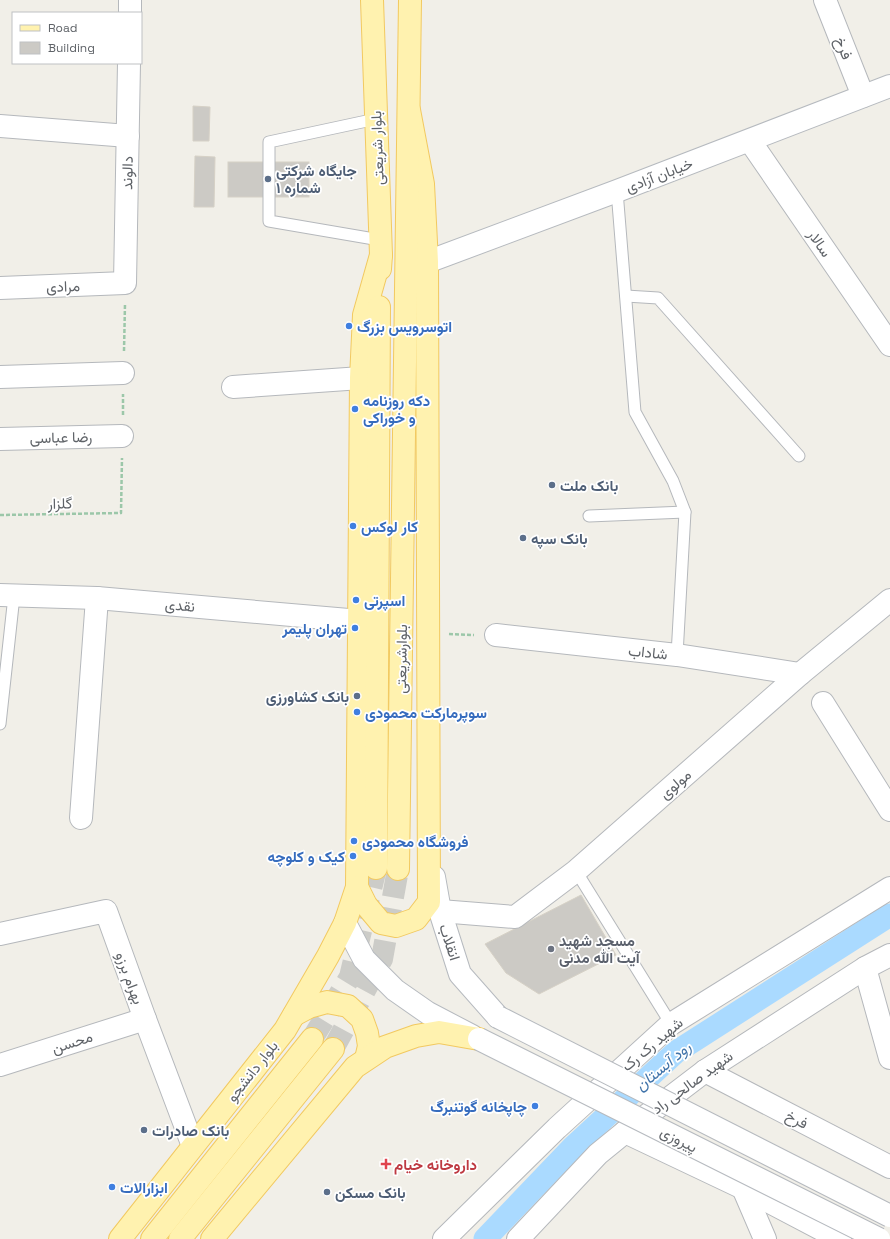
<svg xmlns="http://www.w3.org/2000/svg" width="890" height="1239" viewBox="0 0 890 1239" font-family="'Space Grotesk',Vazirmatn,sans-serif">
<rect width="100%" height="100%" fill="#f1efe8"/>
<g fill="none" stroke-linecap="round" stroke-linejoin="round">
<polyline stroke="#aadaff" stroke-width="23" points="485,1239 573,1147 676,1052 890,915"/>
</g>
<g fill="#cccac5" stroke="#d6d1c6">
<polygon points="193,106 210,107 209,141 193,141"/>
<polygon points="195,156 215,157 214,207 194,207"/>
<rect x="228" y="162" width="81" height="35"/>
<polygon points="581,895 616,955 539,994 506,973 485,944"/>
</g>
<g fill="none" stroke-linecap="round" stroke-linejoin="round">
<g stroke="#ccccc8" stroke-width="22" stroke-dasharray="22 11" stroke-linecap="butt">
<polyline points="312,1039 350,977 376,868"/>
<polyline points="333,1049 382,959 398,869"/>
</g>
<g stroke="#b5b8bc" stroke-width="13">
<g id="service">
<polyline points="376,119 269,142 269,221 380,240"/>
<polyline points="617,191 635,412 673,481 685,512 677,655"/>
<polyline points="626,296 658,298 799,456"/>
<polyline points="589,516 685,512"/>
<polyline points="0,724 14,596"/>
<polyline points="576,871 671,1024"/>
</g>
</g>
<g stroke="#b5b8bc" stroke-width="24">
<g id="minor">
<polyline points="825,0 863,96"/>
<polyline points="130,13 130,0"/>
<polyline points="0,126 128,136"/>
<polyline points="750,141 890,345"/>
<polyline points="0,288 125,283 129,63"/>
<polyline points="0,377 123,373"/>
<polyline points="233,387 361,378"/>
<polyline points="0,439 122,436"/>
<polyline points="0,595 97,598 360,621"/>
<polyline points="496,635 677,655 800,674"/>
<polyline points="823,703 890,810"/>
<polyline points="81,818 97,598"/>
<polyline points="0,934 106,911 145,1019 193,1146"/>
<polyline points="865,968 890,1058"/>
<polyline points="0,1065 145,1019"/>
<polyline points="705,1071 890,1167"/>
<polyline points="625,1132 743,1188 840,1239"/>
<polyline points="743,1188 765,1239"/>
<polyline points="444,1239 557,1128 671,1024 890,888"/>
<polyline points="518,1239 598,1154 625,1132 705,1071 865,968 890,955"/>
</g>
</g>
<g stroke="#b5b8bc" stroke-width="24">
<polyline id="tertiary" points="440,911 515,917 576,871 800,674 890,600"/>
</g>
<g stroke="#b6babf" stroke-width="24">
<g id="secondary">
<polyline points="427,262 617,191 890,86"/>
<polyline points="434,877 440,911 460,974 498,1017"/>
<polyline points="345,923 364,959 395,990 428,1013 472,1036"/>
</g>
</g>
<g stroke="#f2c960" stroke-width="24">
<g id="primary">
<polyline points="372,0 381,255 380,269"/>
<polyline points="381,255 364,315 361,378 357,887 366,905 381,923 396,926 416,919 429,902 427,262 423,184 409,110"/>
<polyline points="376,868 379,307"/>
<polyline points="398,869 410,0"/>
<polyline points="294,1015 309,1007 327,1002 348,1006 362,1019 367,1033 369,1046 366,1059"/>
<polyline points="120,1239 285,1030 328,956 345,923 357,887"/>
<polyline points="152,1239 312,1039"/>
<polyline points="180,1239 333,1049"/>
<polyline points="212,1239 355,1067 385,1047 416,1036 439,1032 479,1039"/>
</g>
</g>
<g stroke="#9cc7a9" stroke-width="2.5" stroke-dasharray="4 2" stroke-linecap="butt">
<polyline points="124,351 125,304"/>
<polyline points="123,415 123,394"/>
<polyline points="0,515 121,513 122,458"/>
<polyline points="449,634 474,635"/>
</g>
<use href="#service" stroke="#fff" stroke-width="11"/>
<use href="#minor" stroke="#fff" stroke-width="22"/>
<use href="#tertiary" stroke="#fff" stroke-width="22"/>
<use href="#secondary" stroke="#fff" stroke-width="22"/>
<use href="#primary" stroke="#fff2af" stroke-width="22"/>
<g stroke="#b6babf" stroke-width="24" stroke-linecap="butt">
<g id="secondary-bridge">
<polyline points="498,1017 890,1216"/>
<polyline points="479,1039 879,1239"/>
</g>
</g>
<use href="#secondary-bridge" stroke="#fff" stroke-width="22"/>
</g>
<g fill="#5c6f8a" stroke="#fff" stroke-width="1.5">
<circle cx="268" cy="179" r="4"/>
<circle cx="552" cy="485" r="4"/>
<circle cx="523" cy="538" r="4"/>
<circle cx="357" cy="696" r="4"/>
<circle cx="144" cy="1130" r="4"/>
<circle cx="327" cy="1192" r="4"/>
</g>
<g fill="#3f7fe0" stroke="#fff" stroke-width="1.5">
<circle cx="349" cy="326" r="4"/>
<circle cx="355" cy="409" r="4"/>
<circle cx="353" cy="526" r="4"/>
<circle cx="356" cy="600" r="4"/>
<circle cx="355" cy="628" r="4"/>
<circle cx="357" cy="712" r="4"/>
<circle cx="354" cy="841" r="4"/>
<circle cx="353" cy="856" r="4"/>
<circle cx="535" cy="1106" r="4"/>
<circle cx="112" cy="1187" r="4"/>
</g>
<circle fill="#6b7280" stroke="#fff" stroke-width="1.5" cx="551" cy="949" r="4"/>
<path fill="#e0444e" stroke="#fff" stroke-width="1.5" d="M384 1158h4v4h4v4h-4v4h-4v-4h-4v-4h4z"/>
<g text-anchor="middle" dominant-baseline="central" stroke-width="3.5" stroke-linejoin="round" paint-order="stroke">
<g font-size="15" fill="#5f6368" stroke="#fff">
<text transform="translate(844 48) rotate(68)">فرخ</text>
<text transform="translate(377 148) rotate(-92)">بلوار شریعتی</text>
<text transform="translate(127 173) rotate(-89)">دالوند</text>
<text transform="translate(659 175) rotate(-21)">خیابان آزادی</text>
<text transform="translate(820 243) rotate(56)">سالار</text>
<text transform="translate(63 286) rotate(-2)">مرادی</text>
<text transform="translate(61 437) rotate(-1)">رضا عباسی</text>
<text transform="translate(60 503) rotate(-1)">گلزار</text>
<text transform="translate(180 605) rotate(5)">نقدی</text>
<text transform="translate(648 652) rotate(6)">شاداب</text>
<text transform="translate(401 659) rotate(-89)">بلوارشریعتی</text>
<text transform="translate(675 784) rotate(-41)">مولوی</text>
<text transform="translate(450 942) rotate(72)">انقلاب</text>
<text transform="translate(130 978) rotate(70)">بهرام برزو</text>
<text transform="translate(72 1042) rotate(-18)">محسن</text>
<text transform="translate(652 1044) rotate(-40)">شهید رک رک</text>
<text transform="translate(252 1071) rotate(-52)">بلوار دانشجو</text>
<text transform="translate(692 1082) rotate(-36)">شهید صالحی راد</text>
<text transform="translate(797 1119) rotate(27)">فرخ</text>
<text transform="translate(679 1139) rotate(27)">پیروزی</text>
</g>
<g font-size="15" font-weight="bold" fill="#4e5e75" stroke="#fff" text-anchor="start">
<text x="276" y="170">جایگاه شرکتی<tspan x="276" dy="17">شماره ۱</tspan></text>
<text x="560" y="485">بانک ملت</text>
<text x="531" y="538">بانک سپه</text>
<text x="349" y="696" text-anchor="end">بانک کشاورزی</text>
<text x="152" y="1130">بانک صادرات</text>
<text x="335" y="1192">بانک مسکن</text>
</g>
<g font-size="15" font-weight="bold" fill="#366cbe" stroke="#fff" text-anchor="start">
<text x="357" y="326">اتوسرویس بزرگ</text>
<text x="363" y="400">دکه روزنامه<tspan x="363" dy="17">و خوراکی</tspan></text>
<text x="361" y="526">کار لوکس</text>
<text x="364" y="600">اسپرتی</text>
<text x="347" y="628" text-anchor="end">تهران پلیمر</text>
<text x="365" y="712">سوپرمارکت محمودی</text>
<text x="362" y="841">فروشگاه محمودی</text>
<text x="345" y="856" text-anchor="end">کیک و کلوچه</text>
<text x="527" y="1106" text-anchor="end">چاپخانه گوتنبرگ</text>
<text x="120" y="1187">ابزارالات</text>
</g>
<g font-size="15" font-weight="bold" fill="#5b616d" stroke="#fff" text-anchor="start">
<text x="559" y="940">مسجد شهید<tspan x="559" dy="17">آیت الله مدنی</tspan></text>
</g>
<g font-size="15" font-weight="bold" fill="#be3a42" stroke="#fff" text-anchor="start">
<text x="394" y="1164">داروخانه خیام</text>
</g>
<g font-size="16" font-style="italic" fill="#4174aa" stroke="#fff">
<text transform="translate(663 1066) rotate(-40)">رود آبستان</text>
</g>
</g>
<rect x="12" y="12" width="130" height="52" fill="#ffffff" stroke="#bfc1c3"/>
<rect x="20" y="25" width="20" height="6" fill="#fff2af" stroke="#bfc1c3"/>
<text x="48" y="32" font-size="12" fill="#5f6368">Road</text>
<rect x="20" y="42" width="20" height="12" fill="#cccac5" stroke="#bfc1c3"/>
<text x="48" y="52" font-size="12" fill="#5f6368">Building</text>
</svg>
